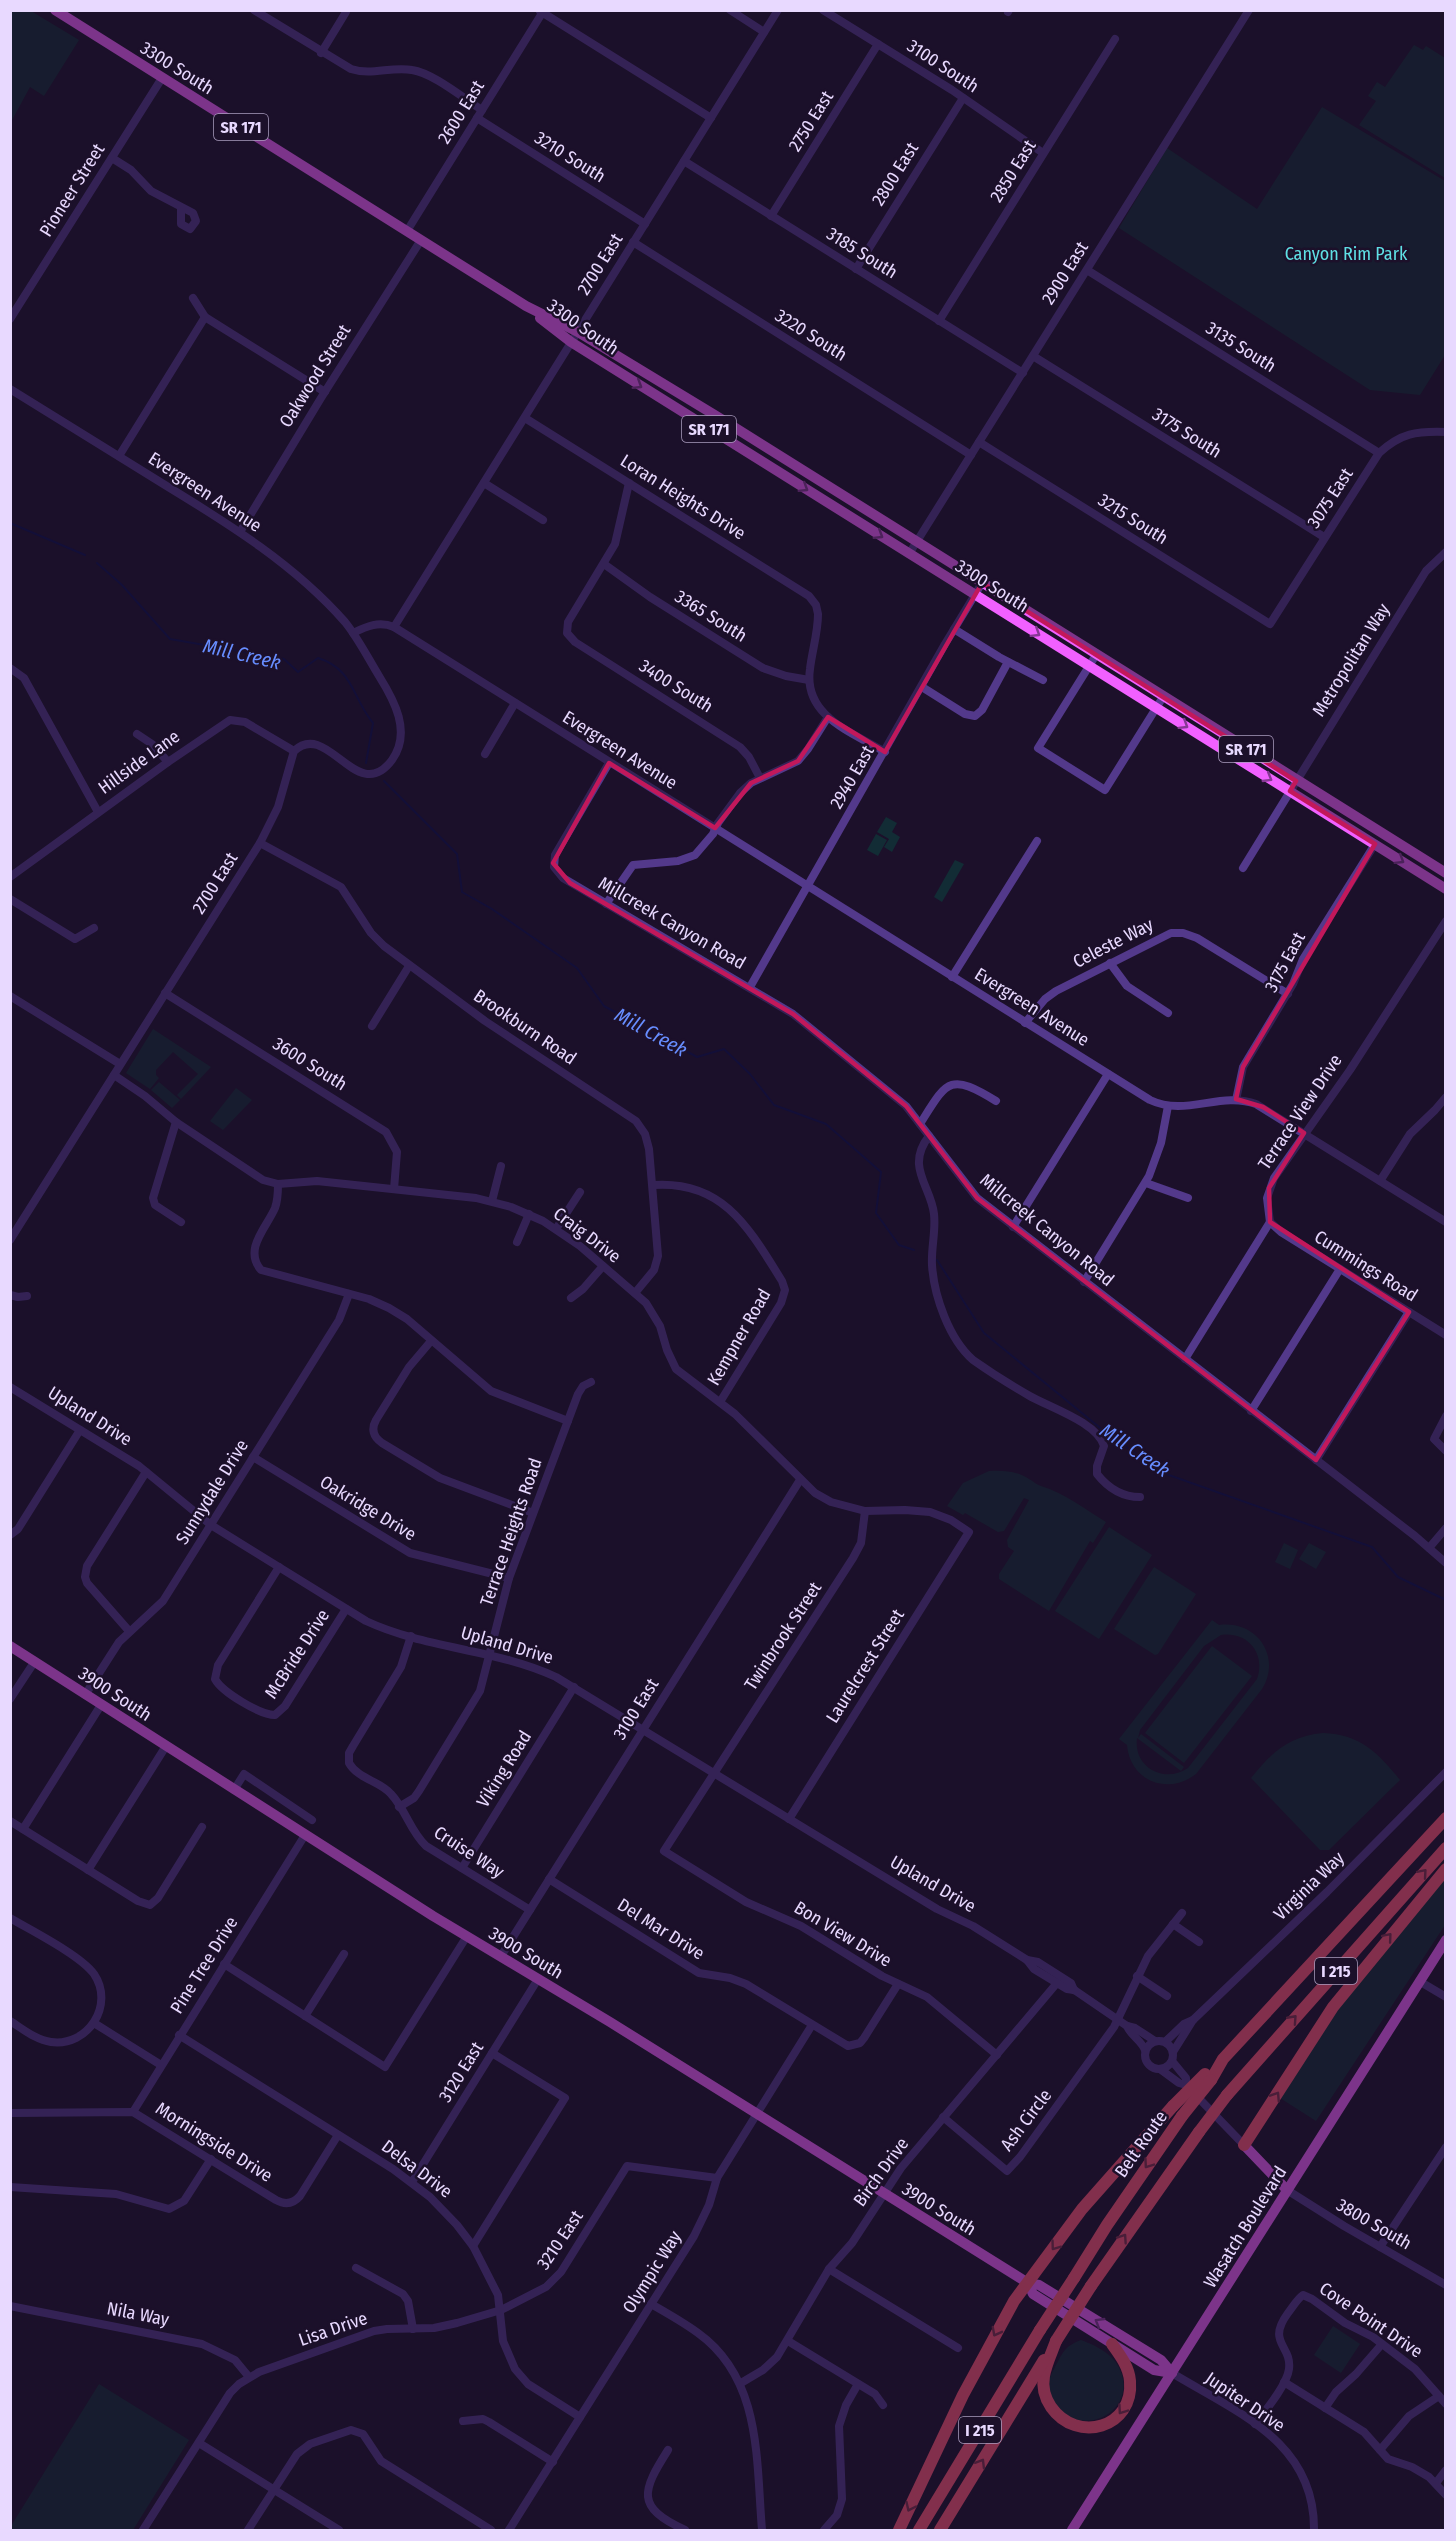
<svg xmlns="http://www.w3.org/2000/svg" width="1456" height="2541" viewBox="0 0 1456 2541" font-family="'Fira Sans Condensed',sans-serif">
<rect width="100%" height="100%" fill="#1c102a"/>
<g fill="#122c35" fill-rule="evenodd">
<polygon points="11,10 31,11 79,40 44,96 30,87 11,122"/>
<polygon points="1414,45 1423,50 1426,46 1445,58 1445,178 1359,125 1376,101 1368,96 1377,82 1385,87"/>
<polygon points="1322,107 1445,181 1445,355 1420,395 1370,390 1119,228 1167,148 1257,209"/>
<polygon points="886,817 897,823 892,832 900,837 892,852 884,847 889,839 877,832"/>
<polygon points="876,834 887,840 878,856 867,850"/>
<polygon points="955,860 964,864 942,902 934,897"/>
<polygon points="153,1029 211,1067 181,1099 177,1095 198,1074 173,1052 156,1070 156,1075 159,1078 150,1089 126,1073"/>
<polygon points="159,1082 180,1100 172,1108 151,1090"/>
<polygon points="236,1088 252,1100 223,1130 210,1121"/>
<path d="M989,1471C1003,1470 1017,1471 1029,1479C1033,1481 1037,1485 1041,1486C1064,1493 1085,1509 1106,1522L1093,1543L1090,1541L1049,1611L999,1579V1574L1014,1551L1008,1547L1007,1540L1029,1500L1024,1498L1004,1531L998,1532L965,1513L963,1515L947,1506L963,1483Z"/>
<polygon points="1109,1527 1152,1555 1099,1639 1055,1611"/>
<polygon points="1284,1543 1298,1550 1290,1569 1275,1562"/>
<polygon points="1309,1543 1326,1552 1316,1569 1299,1559"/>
<polygon points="1154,1567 1196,1594 1158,1654 1155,1655 1114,1629"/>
<path d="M1212,1620L1219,1625C1257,1620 1282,1657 1262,1689L1196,1774C1168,1796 1130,1781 1127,1745L1119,1739ZM1221,1635C1248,1631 1266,1654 1257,1679L1188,1768C1165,1784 1133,1768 1137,1738L1181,1771L1184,1767L1141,1734L1138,1738L1140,1730L1204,1646Z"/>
<polygon points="1212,1646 1252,1676 1184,1763 1145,1733"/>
<path d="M1323,1733C1360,1734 1378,1753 1400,1780L1329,1850H1320L1251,1778C1271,1753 1289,1736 1323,1733Z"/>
<polygon points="1445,1877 1445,1925 1316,2121 1280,2098 1336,2010"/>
<polygon points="1333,2326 1360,2344 1341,2373 1314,2355"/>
<path d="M1081,2340C1099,2347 1116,2355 1122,2375C1134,2418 1072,2440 1052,2399C1047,2389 1048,2379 1054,2369C1063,2353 1063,2347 1081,2340Z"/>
<polygon points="99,2384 189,2440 133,2530 11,2530 11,2526"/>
</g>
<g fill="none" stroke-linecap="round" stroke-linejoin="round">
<g stroke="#090e4a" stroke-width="2">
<polyline points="10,523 85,555"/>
<path d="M97,563L122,585L170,639L284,659L298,672L318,658C354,669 352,698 373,723L366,763"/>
<polyline points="384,781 457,854 462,892 492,909 577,968 604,1006 697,1057 724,1049 750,1074 774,1105 826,1124 881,1172 876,1213 899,1245 914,1250"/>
<polyline points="937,1260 984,1333 1110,1436 1166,1474 1372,1547 1398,1577 1446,1600"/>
</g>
<g stroke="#53398b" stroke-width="8">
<path d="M254,10L351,69C372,76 391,66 412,70C433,73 463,98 482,110"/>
<polyline points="730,10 764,32"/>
<polyline points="823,10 952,90 1043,153"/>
<polyline points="540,11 711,118"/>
<polyline points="1008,12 1009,10"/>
<polyline points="321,53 346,12"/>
<polyline points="477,118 645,224"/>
<polyline points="112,158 131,170 151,191 193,213 196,221 190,229 181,224 181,208"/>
<polyline points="684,161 1023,373"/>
<polyline points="771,216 878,44"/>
<polyline points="407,231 544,10"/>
<polyline points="633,242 971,455"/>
<polyline points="856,269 963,98"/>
<polyline points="1087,270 1379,453"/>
<polyline points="193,298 205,317 325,392"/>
<polyline points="10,319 162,78"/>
<polyline points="939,321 1115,39"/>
<polyline points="1033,356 1324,537"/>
<path d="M10,389C62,421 113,453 165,485C229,524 295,565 345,622C358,638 368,658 379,676C394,700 412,732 392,760C357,807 328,719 294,751L278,807L260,843L10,1240"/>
<path d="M525,418L809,596L816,605L818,614C818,633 812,651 810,669C803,716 852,732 885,752"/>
<path d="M979,442L1270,624L1379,453C1401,433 1416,431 1446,432"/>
<polyline points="119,456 205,317"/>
<polyline points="484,483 543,520"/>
<polyline points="629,483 615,544 568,622 567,633 575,642 740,747 749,757 760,778"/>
<polyline points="240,532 321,398 421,240"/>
<polyline points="909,554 1249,10"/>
<polyline points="604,564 650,597 763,668 786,676 809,680"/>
<polyline points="394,627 778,10"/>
<polyline points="954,629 999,657 1043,680"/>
<path d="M353,633C367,626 379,621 394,627L1150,1100C1186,1117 1220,1091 1256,1104L1446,1222"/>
<polyline points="1096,655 1038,748 1105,790 1163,697"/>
<polyline points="10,668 24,678 98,812"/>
<polyline points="922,687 965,714 975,716 982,710 1008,662"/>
<polyline points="137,734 152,744 168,762"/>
<polyline points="485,754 515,703"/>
<polyline points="609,763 555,855 554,867 563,878 793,1014 906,1106 977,1198 1415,1536 1446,1563"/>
<polyline points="260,843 341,887 371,933 384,946 485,1021 636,1121 645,1134 649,1149 658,1256 654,1270 635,1293"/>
<polyline points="1243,868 1426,571 1446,552"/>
<polyline points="10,877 168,762 230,720 245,722 294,751"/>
<polyline points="10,899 75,939 94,928"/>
<polyline points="606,904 633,865 678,861 695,855 713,834 718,823 740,793 751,783 798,761 808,749 828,717"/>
<polyline points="1110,963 1127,986 1168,1013"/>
<polyline points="952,977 1037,841"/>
<polyline points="750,987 945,644 982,583"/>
<polyline points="165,993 386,1132 397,1152 394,1189"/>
<polyline points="10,996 120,1064"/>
<polyline points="1025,1023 1045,999 1056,991 1171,933 1183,933 1197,938 1288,994"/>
<polyline points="372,1026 409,966"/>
<polyline points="114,1075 145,1096 176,1122 263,1180 278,1184 317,1181 476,1198 511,1207 543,1221 580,1246 646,1303 660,1326 667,1350 676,1369 735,1414 815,1493 831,1502 865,1511 905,1510 930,1512 951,1520 969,1532 789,1819"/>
<polyline points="1236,1100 1243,1067 1293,984 1303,959 1375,844"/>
<polyline points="176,1122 153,1198 155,1205 181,1222"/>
<path d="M920,1124C947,1081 949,1072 996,1101"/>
<path d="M929,1136C905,1167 931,1186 934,1214C936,1231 931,1248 932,1265C934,1296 949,1339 973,1360C990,1372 1009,1384 1028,1395C1048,1407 1097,1422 1104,1446L1097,1466V1474C1108,1488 1122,1497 1140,1497"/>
<polyline points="1380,1181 1410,1134 1435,1110 1446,1097"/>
<polyline points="1146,1183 1188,1198"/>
<path d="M278,1184C278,1192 278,1200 275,1208C267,1227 243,1249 261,1270L369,1299L389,1308L407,1319L491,1391L568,1421"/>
<path d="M653,1185C723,1180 749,1228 782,1281L785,1290L781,1303L720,1402"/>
<polyline points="492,1201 501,1166"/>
<polyline points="1270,1222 1281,1232 1446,1335"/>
<polyline points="1013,1227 1108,1074"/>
<polyline points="556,1229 580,1192"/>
<polyline points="517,1242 529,1214"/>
<polyline points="1084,1282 1149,1176 1161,1143 1168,1106"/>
<polyline points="10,1295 18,1297 27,1296"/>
<polyline points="571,1298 583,1289 603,1266"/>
<path d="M431,1341L409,1367L376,1420C371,1429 373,1437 382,1443L440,1478L533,1513"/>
<polyline points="1185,1359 1270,1222 1267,1198 1274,1178 1350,1070 1446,921"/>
<path d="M10,1387L139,1466L211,1525L366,1621C426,1649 496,1649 556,1677L937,1909L973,1926L1027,1960L1038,1962L1071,1983L1074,1990"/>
<polyline points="1251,1411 1340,1269"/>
<polyline points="1446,1416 1434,1439 1446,1451"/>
<polyline points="253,1457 410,1553 509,1578"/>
<polyline points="1316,1460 1409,1312"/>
<polyline points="865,1511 861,1543 853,1558 664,1851 746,1902 801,1926 882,1976 927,1997 997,2055"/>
<polyline points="10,1535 18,1529 80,1430"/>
<polyline points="1429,1548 1446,1528"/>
<path d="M279,1567L218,1665L215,1679C222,1692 260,1715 275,1715L285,1706L346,1609"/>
<polyline points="129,1631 87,1583 85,1577 87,1566 146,1472"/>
<path d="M411,1636L401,1667L353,1746L349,1753V1763C358,1779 380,1781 391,1794C406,1810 410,1831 426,1846L530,1910"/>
<polyline points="85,1695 119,1642 163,1601 339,1320 349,1294"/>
<polyline points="10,1699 35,1661"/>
<polyline points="234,1790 244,1774 312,1820"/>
<polyline points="399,1807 414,1798 419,1791 480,1691 509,1578 578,1394 583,1386 591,1382"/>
<polyline points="10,1821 138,1901 150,1905 158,1898 202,1827"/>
<polyline points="23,1829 101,1705"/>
<polyline points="462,1868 574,1687"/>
<polyline points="88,1870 166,1746"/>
<polyline points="549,1879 699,1973 730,1978 746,1984 848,2046 860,2043 864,2038 898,1984"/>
<path d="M10,1918C32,1931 80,1955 94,1974C115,2005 88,2047 51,2042C36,2040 23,2029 10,2021"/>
<polyline points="1173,1924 1199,1942"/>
<polyline points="501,1956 800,1480"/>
<polyline points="1027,1960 1034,1969 1067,1989 1074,1990"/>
<polyline points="224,1964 385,2067 467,1936"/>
<polyline points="1137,1976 1167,1996"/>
<polyline points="1419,1981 1446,1997"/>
<polyline points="1070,1987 1127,2026 1135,2028 1155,2041"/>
<polyline points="305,2016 344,1954"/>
<polyline points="94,2023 161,2065"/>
<path d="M1127,2026C1131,2036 1141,2040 1145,2050"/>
<polyline points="179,2035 393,2169 430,2197 457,2225 473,2246 498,2295 503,2341 515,2369 528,2384 580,2417"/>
<circle cx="1159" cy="2055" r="14"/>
<polyline points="1165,2042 1184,2024 1193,2020"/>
<polyline points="1173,2052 1193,2020 1327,1892 1446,1772"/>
<polyline points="1172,2061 1186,2078 1186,2085"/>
<polyline points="1160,2069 1179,2083 1186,2085 1244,2145"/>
<polyline points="133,2112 305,1835"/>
<path d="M10,2113L133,2112L276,2200C285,2205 293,2204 300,2196L338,2135"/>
<polyline points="943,2117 1007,2171 1020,2157 1114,2027 1148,1956 1182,1913"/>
<polyline points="412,2182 538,1979"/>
<polyline points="10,2187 116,2194 169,2209 184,2201 211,2159"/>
<polyline points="1287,2190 1344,2226 1446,2285"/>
<polyline points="473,2246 565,2098 492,2053"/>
<polyline points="1380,2247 1446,2147"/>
<polyline points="356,2268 403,2294 408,2301 413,2329"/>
<polyline points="829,2269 958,2348"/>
<path d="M651,2304C667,2313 683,2322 698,2333C762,2379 756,2460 762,2530"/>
<polyline points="10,2306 202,2344 235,2360 249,2377"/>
<polyline points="788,2341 875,2394 883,2405"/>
<path d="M1172,2373C1238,2413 1315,2442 1314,2530"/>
<polyline points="1284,2382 1364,2432 1388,2459 1412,2467 1429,2477 1446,2495"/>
<polyline points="741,2383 763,2370 777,2357 829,2269 852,2243 901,2168 1057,1983"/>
<polyline points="1325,2408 1336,2392 1356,2374 1382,2344"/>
<polyline points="463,2421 483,2419 489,2422 553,2462"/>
<path d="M1255,2424C1265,2411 1287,2385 1289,2369C1292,2345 1266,2343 1288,2313C1293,2307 1297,2299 1303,2295L1312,2299L1345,2323L1373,2337L1415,2369L1446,2404"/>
<polyline points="199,2443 339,2530"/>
<path d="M668,2450C642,2491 635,2507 685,2530"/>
<polyline points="1380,2450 1409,2416 1439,2396"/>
<polyline points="1436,2483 1446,2470"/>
<polyline points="143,2530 230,2393 239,2384 259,2372 374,2331 387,2329 434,2328 457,2323 501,2310 546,2287 561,2272 627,2166 717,2178"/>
<polyline points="248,2530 297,2454 310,2444 351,2430 363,2434 381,2461 491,2530"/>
<polyline points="509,2530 694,2236 709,2205 717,2178 812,2025"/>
<polyline points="824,2530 837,2515 842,2499 839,2426 846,2405 858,2384"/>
</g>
<g stroke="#f160ff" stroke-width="10">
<polyline points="55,10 526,306 578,332 718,417 1446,873"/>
<polyline points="540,318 571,342 1446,889"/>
<polyline points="10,1646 433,1916 610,2022 1028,2283 1039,2285 1161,2360 1172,2373"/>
<polyline points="1244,2145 1287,2190"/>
<polyline points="1028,2283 1033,2294 1154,2370 1172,2373"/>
<polyline points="1072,2530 1446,1940"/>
</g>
<g stroke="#ff5475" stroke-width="12">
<polyline points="1211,2080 1223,2059 1446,1818"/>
<polyline points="1227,2095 1446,1848"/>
<polyline points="1244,2145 1333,2007 1446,1869"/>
<polyline points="1074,2278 1107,2225 1182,2116"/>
<polyline points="1091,2286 1199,2132"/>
<path d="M1056,2341C1052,2352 1046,2364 1044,2376C1042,2387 1045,2398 1051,2407C1077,2444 1134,2428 1130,2381C1129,2367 1120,2355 1112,2344"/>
<polyline points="899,2530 963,2395 1014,2301 1082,2209 1173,2106"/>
<polyline points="919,2530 1040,2330"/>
<polyline points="940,2530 1044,2360"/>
</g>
<g stroke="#ff5475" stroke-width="12">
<polyline points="1173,2106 1205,2074"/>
<polyline points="1182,2116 1211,2080"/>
<polyline points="1199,2132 1227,2095"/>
<polyline points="1040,2330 1074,2278"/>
<polyline points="1056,2341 1091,2286"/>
</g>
</g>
<defs><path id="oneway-chevron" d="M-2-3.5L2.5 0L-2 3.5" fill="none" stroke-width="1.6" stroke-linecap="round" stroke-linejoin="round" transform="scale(1.5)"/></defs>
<g stroke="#863894">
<use href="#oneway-chevron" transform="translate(638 385) rotate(32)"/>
<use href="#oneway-chevron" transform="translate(804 488) rotate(32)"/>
<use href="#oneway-chevron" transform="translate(879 535) rotate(32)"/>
<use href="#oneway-chevron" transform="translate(1036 633) rotate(32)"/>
<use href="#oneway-chevron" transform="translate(1184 725) rotate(32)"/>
<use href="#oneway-chevron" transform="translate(1268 778) rotate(31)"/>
<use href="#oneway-chevron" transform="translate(1400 860) rotate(32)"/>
<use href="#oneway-chevron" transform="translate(1099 2322) rotate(-149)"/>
</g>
<g stroke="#822f4c">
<use href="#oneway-chevron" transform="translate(1423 1873) rotate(-49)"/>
<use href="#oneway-chevron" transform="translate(1388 1937) rotate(-50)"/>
<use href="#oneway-chevron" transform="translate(1293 2019) rotate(-48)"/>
<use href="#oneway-chevron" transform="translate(1276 2096) rotate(-57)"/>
<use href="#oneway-chevron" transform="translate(1148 2164) rotate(125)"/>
<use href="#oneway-chevron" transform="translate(1123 2238) rotate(-56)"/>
<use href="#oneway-chevron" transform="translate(1055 2246) rotate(126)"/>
<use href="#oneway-chevron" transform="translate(996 2332) rotate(118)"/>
<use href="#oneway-chevron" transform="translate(1122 2410) rotate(125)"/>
<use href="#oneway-chevron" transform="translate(981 2463) rotate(-59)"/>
<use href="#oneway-chevron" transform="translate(910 2507) rotate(115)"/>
</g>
<path d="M0 0H1456V2541H0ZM982,583L1296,781L1290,791L1375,844L1243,1067L1236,1099L1263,1107L1304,1133L1269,1188L1270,1222L1409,1312L1316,1460L977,1198L906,1106L793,1014L570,883L553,863L609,763L715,828L751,783L798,761L828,717L885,752Z" fill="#1c102a" fill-opacity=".55" fill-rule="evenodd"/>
<path fill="none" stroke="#c2185b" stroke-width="4.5" stroke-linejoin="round" d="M982,583L1296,781L1290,791L1375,844L1243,1067L1236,1099L1263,1107L1304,1133L1269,1188L1270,1222L1409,1312L1316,1460L977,1198L906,1106L793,1014L570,883L553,863L609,763L715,828L751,783L798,761L828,717L885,752Z"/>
<g text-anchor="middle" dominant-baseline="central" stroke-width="5" stroke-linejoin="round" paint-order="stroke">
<g fill="#1c102a" stroke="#ab9dbf" stroke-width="1.5">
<rect x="214" y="114" width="54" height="26" rx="4.5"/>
<rect x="682" y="416" width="54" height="26" rx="4.5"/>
<rect x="1219" y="736" width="54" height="26" rx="4.5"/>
<rect x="1315" y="1958" width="42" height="26" rx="4.5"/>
<rect x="959" y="2417" width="42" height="26" rx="4.5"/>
</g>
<g font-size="16" font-weight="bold" fill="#e8d9ff">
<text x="241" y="127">SR 171</text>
<text x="709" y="429">SR 171</text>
<text x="1246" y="749">SR 171</text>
<text x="1336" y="1971">I 215</text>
<text x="980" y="2430">I 215</text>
</g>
<g font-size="18" fill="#e8d9ff" stroke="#1c102a">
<text transform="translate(943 66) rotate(33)">3100 South</text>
<text transform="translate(177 68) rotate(32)">3300 South</text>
<text transform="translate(461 112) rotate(-58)">2600 East</text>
<text transform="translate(811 121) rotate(-58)">2750 East</text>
<text transform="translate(570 157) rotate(32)">3210 South</text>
<text transform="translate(1013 171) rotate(-58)">2850 East</text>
<text transform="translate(895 174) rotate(-58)">2800 East</text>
<text transform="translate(72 190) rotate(-58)">Pioneer Street</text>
<text transform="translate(862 253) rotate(32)">3185 South</text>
<text transform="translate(600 264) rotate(-58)">2700 East</text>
<text transform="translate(1065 273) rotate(-58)">2900 East</text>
<text transform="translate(583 327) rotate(35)">3300 South</text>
<text transform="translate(811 335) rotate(32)">3220 South</text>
<text transform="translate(1241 347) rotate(32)">3135 South</text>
<text transform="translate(315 376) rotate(-58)">Oakwood Street</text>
<text transform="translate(1187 433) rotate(32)">3175 South</text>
<text transform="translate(205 492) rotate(33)">Evergreen Avenue</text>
<text transform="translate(683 497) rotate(32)">Loran Heights Drive</text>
<text transform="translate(1330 498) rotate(-57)">3075 East</text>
<text transform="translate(1133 519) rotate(32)">3215 South</text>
<text transform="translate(992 586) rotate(32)">3300 South</text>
<text transform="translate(711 616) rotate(32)">3365 South</text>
<text transform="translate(1351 660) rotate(-58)">Metropolitan Way</text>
<text transform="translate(676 686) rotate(32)">3400 South</text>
<text transform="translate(620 750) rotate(32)">Evergreen Avenue</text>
<text transform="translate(139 762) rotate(-36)">Hillside Lane</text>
<text transform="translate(852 777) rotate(-60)">2940 East</text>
<text transform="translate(215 883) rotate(-58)">2700 East</text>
<text transform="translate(672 923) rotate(30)">Millcreek Canyon Road</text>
<text transform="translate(1113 943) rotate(-27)">Celeste Way</text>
<text transform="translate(1285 962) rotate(-62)">3175 East</text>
<text transform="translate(1032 1007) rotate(32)">Evergreen Avenue</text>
<text transform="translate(525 1027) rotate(34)">Brookburn Road</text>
<text transform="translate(310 1064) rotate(32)">3600 South</text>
<text transform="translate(1300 1112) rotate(-56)">Terrace View Drive</text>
<text transform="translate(1047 1230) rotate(39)">Millcreek Canyon Road</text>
<text transform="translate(587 1235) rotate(37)">Craig Drive</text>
<text transform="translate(1366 1266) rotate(32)">Cummings Road</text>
<text transform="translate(739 1337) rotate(-60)">Kempner Road</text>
<text transform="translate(90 1416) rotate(32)">Upland Drive</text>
<text transform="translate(212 1492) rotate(-58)">Sunnydale Drive</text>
<text transform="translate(368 1508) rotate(31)">Oakridge Drive</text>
<text transform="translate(511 1532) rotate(-71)">Terrace Heights Road</text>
<text transform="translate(783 1636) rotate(-57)">Twinbrook Street</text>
<text transform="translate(507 1645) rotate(16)">Upland Drive</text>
<text transform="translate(297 1654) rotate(-57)">McBride Drive</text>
<text transform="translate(865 1666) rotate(-58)">Laurelcrest Street</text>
<text transform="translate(115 1694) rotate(33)">3900 South</text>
<text transform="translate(636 1709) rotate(-58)">3100 East</text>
<text transform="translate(504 1769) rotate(-58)">Viking Road</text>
<text transform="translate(469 1852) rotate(33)">Cruise Way</text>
<text transform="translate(933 1884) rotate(30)">Upland Drive</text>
<text transform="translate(1309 1886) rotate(-44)">Virginia Way</text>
<text transform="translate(661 1929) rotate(32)">Del Mar Drive</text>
<text transform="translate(843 1934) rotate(31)">Bon View Drive</text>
<text transform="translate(526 1953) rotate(31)">3900 South</text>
<text transform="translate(204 1965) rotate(-58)">Pine Tree Drive</text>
<text transform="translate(461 2072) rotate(-58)">3120 East</text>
<text transform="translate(1026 2120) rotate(-53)">Ash Circle</text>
<text transform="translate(214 2142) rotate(32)">Morningside Drive</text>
<text transform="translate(1141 2144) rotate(-55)">Belt Route</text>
<text transform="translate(417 2169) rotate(37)">Delsa Drive</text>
<text transform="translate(881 2172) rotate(-54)">Birch Drive</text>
<text transform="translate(939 2209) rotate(32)">3900 South</text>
<text transform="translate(1374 2224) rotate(30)">3800 South</text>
<text transform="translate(1245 2227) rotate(-58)">Wasatch Boulevard</text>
<text transform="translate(560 2240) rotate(-56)">3210 East</text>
<text transform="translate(652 2272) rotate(-58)">Olympic Way</text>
<text transform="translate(138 2314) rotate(11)">Nila Way</text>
<text transform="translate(1371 2320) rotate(34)">Cove Point Drive</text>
<text transform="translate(333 2329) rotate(-19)">Lisa Drive</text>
<text transform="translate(1245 2402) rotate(34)">Jupiter Drive</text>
</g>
<g font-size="18" fill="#5fe0e5" stroke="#1c102a">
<text x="1346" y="254">Canyon Rim Park</text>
</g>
<g font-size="20" font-style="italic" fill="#678dff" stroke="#1c102a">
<text transform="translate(242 654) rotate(13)">Mill Creek</text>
<text transform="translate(651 1032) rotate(29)">Mill Creek</text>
<text transform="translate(1135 1450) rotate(34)">Mill Creek</text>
</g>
</g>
<rect width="1456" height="2541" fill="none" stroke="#e8d9ff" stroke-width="24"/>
</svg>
